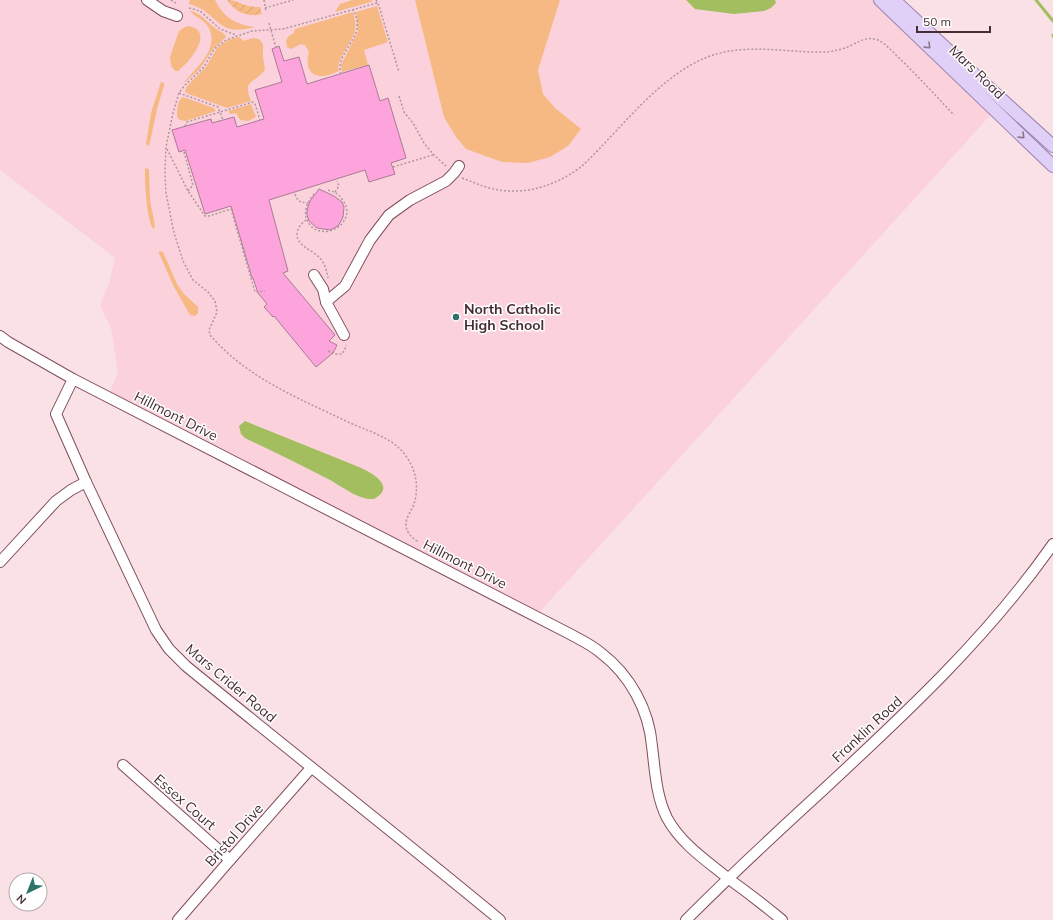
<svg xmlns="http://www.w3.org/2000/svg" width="1053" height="920" viewBox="0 0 1053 920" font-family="Mulish,sans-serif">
<defs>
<pattern id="garden-furrows" width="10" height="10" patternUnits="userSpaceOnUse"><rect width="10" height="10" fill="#f6b983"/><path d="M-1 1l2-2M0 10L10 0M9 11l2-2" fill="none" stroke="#d49f72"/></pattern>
</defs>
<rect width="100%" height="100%" fill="#fae1e6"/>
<polygon fill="#fbd2db" points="0,0 880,0 995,110 536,616 108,397 118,372 111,328 100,305 110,281 115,258 0,170"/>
<g fill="#f6b983">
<path d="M190,0H215C223,17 236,25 255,27C214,38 220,12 189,4Z"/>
<polygon points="352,0 373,0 371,2 335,12 340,4"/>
<polygon points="415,0 560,0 538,70 543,94 555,108 581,129 568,146 550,157 528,163 502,162 466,149 456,137 444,117"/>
<polygon points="377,6 388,42 364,50 368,65 342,72 341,65 358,31 356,12"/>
<path d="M190,11C202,13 206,22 215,28C219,31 223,32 226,36L225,38L212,50L200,69L185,82H184C197,67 222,47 207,25C203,19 195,17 190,11Z"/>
<path d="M353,12C355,18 356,25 355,31C352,43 335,60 339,71C334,73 326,77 320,76C307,75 306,62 309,52L305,45L301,44L291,49L287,47L286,40L289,36L294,33L295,29Z"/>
<path d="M189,26C216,32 188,63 178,71H175L171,66L170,57L179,31L185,27Z"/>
<path d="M239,37L244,41L252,38L259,39L263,44V57L265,70C253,85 242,79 251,101L227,108L186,93L185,91L187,86L206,67L217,48L228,40Z"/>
<polygon points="161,82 164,83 164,86 158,105 150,142 148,146 146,144 151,113"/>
<path d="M183,97L214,108L216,111L186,121L180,120L177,117C177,110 177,101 183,97Z"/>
<polygon points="251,104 256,117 248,121 240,120 236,113 230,114 228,111"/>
<path d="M147,168L149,170L150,200L155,226L153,229C146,216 145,184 145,169Z"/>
<polygon points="160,251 163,252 177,284 184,294 198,307 198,313 195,316 190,315 173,285 159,253 159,252"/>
</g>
<path fill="url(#garden-furrows)" d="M227,0C238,0 245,8 260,7L262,14C247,17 236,13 227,0Z"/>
<g fill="#a3be5e">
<polygon points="686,0 775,0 776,3 771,8 764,11 734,14 695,9"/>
<path d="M245,421L359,467C372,473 397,486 374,499C357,500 341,485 326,478C299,464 272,451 245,438L241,434L239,426Z"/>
</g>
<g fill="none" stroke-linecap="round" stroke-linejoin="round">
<g stroke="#a3be5e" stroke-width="3">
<polyline points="1036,0 1053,21"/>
<polyline points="1053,35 1053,36"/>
</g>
</g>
<g fill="#fea4dc" stroke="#a97a96">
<polygon points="279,46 284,61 299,57 307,84 369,65 380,101 388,98 406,158 391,163 395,174 369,182 365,170 269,200 288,271 283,273 335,335 329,341 337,345 333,353 316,367 274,316 273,317 264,307 267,304 258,293 253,278 252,278 231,206 205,214 185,150 179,152 172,130 211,119 212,123 234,117 237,127 264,119 255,90 282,82 272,49"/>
<polygon points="319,189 334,196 342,202 344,207 343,217 341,221 338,226 330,230 317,228 309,221 307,215 307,210 310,201"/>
</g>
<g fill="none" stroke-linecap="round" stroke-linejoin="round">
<g stroke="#804e5b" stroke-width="12">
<g id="minor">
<polyline points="147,0 163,11 177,16"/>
<polyline points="314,275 323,289 326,302 344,335"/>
<polyline points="326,302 345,286 370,240 389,215 410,200 446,181 454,173 459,166"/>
<path d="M0,336L8,342L73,379L56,414L86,482L156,630L169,649L186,666C290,751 396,834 500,920"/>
<path d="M73,379L570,634C581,640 592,645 601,653C630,675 649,710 652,746C655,770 656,796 667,818C681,844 707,861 729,879C747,892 765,906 782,920"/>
<polyline points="0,562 56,501 71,490 86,482"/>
<polyline points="123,765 230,860"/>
<polyline points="178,920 230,860 311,768"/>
<path d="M686,920C730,876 776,833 822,791C905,714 988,637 1053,544"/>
</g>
</g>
<g stroke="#9c82b0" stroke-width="14">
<g id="major">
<polyline points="880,0 1053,166"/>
<polyline points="894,0 979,79 1053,146"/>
</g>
</g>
<g stroke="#af969c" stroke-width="1.5" stroke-dasharray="2 2" stroke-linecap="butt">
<polyline points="171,0 176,3"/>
<polyline points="264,0 266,12"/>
<polyline points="376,0 379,6 399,72"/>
<path d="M377,3L283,29L252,31L226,40L214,49L204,67L185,85L179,93L173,113L166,147L165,172L166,193L174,233L183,261L193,280L208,292L215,301L217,312L209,330L210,335C247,378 298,398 348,422C365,430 388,436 401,450C415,465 420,485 414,504C412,510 406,517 406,524C406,532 411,537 417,541L416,543"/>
<polyline points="189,8 200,11 220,29 236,35"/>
<polyline points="265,8 293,0"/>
<polyline points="269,23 276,48"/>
<path d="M341,74C335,58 355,43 357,28C358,21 356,15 353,9"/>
<polyline points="179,93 218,107 223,120"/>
<polyline points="399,96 404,112 413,123 424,143 433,154 446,166"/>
<polyline points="185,126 187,122 253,102 255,104 260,120"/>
<polyline points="167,149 188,191 205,216 209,216 231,209 255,292 265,291"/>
<polyline points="184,152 193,185 188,191"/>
<polyline points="393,167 433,155"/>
<path d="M462,178C473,182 483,187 494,189C525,196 558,185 582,166C625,126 669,60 730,51C762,46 795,53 827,52C833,51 839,50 845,48C856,44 866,35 878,40C886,44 891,50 897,56C917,75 935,95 954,115"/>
<polyline points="335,192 339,186 337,181"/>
<path d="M295,194C298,202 300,202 308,203"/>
<path d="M314,194C308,202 303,210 307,220C319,246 361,223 342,199C338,193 333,191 326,190"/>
<path d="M306,220C302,223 298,227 297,233C296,246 313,250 320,258C325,264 327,271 328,278"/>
<polyline points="328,351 336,354 342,354 345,349 346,345"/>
</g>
<use href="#minor" stroke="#fff" stroke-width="10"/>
<use href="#major" stroke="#e0d0f8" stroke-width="12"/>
</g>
<defs><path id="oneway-chevron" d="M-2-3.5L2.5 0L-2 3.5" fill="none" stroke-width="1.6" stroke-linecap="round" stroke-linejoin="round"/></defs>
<g stroke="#8b768c">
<use href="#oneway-chevron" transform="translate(928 46) rotate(44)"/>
<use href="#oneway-chevron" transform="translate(1022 136) rotate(44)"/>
</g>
<circle fill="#2c7369" stroke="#fff" stroke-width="1.5" cx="456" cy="317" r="4"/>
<g text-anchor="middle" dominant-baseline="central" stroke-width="3" stroke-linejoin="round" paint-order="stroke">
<g font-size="14" fill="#452d33" stroke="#fff">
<text transform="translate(977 72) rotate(44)">Mars Road</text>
<text transform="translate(176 416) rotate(27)">Hillmont Drive</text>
<text transform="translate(465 564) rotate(27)">Hillmont Drive</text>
<text transform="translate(231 683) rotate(40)">Mars Crider Road</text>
<text transform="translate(867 729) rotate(-43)">Franklin Road</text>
<text transform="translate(185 802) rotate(41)">Essex Court</text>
<text transform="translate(234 835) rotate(-48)">Bristol Drive</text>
</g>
<g font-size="14" font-weight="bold" fill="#452d33" stroke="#fff" text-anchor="start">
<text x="464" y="309">North Catholic<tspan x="464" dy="16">High School</tspan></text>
</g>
</g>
<g transform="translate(28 892) rotate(223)"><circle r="19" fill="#ffffff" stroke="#b5abad"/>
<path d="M0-3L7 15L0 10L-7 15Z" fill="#2c7369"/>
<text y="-6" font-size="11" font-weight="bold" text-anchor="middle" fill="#452d33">N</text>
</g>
<path d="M917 26v6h73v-6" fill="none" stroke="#452d33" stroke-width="2"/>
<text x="923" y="26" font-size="12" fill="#452d33" stroke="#ffffff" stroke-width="3" paint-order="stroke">50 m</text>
</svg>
